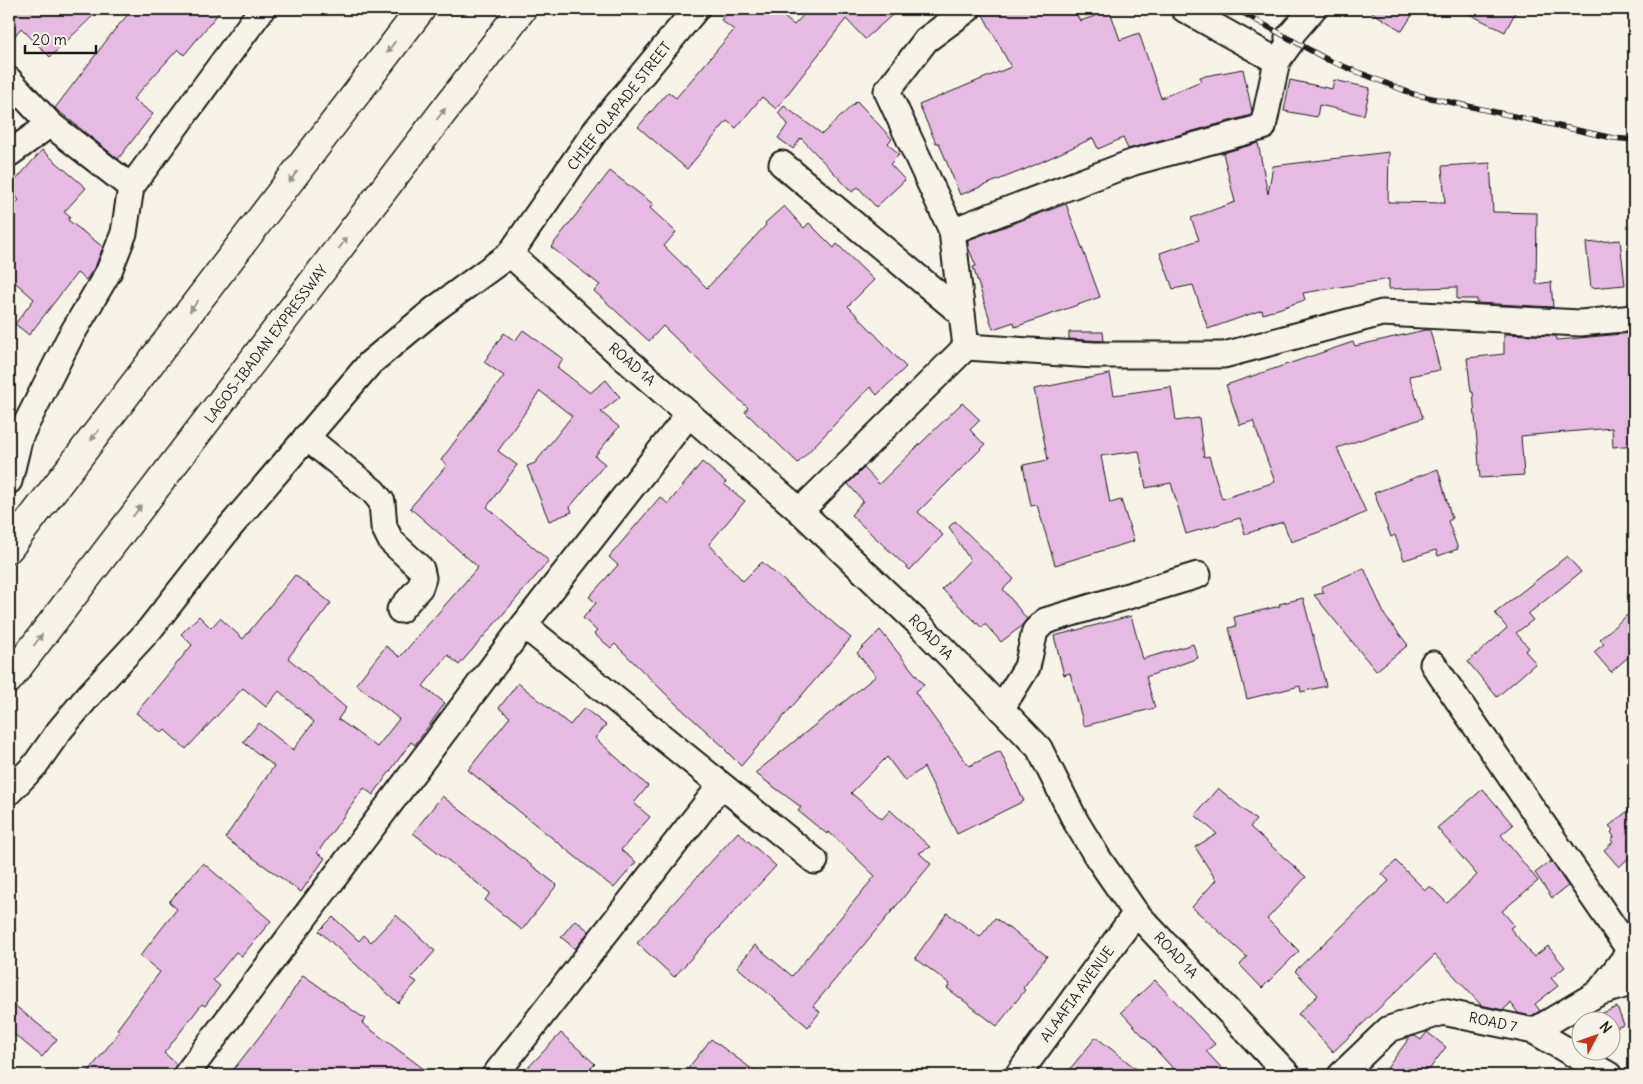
<svg xmlns="http://www.w3.org/2000/svg" width="1643" height="1084" viewBox="0 0 1643 1084" font-family="Delius,sans-serif">
<rect width="100%" height="100%" fill="#f7f3e8"/>
<filter id="ink" filterUnits="userSpaceOnUse"><feTurbulence type="fractalNoise" baseFrequency=".02" numOctaves="2"/><feDisplacementMap in="SourceGraphic" scale="10" xChannelSelector="R" yChannelSelector="G"/><feConvolveMatrix kernelMatrix="1 2 1 2 8 2 1 2 1" color-interpolation-filters="sRGB"/></filter>
<g filter="url(#ink)">
<g fill="#e5bbe2" stroke="#1c1c1c">
<polygon points="9,9 100,9 50,57 21,28 9,43"/>
<polygon points="133,9 222,9 184,55 178,49 133,99 153,114 118,159 55,108 116,28"/>
<polygon points="730,9 774,9 794,25 809,9 899,9 865,39 846,19 776,109 762,97 736,128 727,121 687,169 638,127 668,92 676,98 734,30 721,20"/>
<polygon points="982,9 1073,9 1080,21 1110,11 1120,40 1139,33 1161,98 1201,81 1200,77 1243,69 1252,111 1251,115 1128,149 1123,138 1098,149 1093,138 1026,169 960,195 939,143 936,143 919,105 1011,67 982,13"/>
<polygon points="1367,9 1416,9 1402,31"/>
<polygon points="1459,9 1517,9 1505,32"/>
<polygon points="1290,80 1332,89 1334,80 1370,88 1364,115 1319,105 1317,117 1284,111"/>
<polygon points="857,101 892,139 888,143 899,155 890,164 905,180 876,207 858,187 852,192 801,138 793,149 778,138 788,124 778,113 784,106 822,134"/>
<polygon points="1258,143 1268,194 1273,166 1389,152 1388,202 1445,203 1442,166 1490,163 1493,212 1537,213 1536,284 1551,282 1553,307 1477,303 1477,299 1457,299 1457,287 1389,289 1389,279 1303,293 1305,300 1263,314 1262,310 1208,329 1193,285 1173,289 1160,253 1199,240 1191,218 1235,202 1223,153"/>
<polygon points="42,150 86,188 64,212 70,217 68,220 103,247 96,265 86,280 77,273 29,335 15,324 34,299 9,277 9,212 19,200 9,188"/>
<polygon points="610,171 653,204 650,208 676,232 664,246 707,288 766,225 765,223 784,206 804,228 809,223 834,248 837,244 874,280 848,306 906,367 877,395 870,387 798,463 745,412 748,408 663,326 649,341 594,291 600,285 551,247"/>
<polygon points="1066,204 1100,297 1015,327 1014,322 993,329 973,267 976,266 968,247 968,240"/>
<polygon points="1620,240 1625,285 1591,288 1586,243"/>
<polygon points="523,330 563,359 557,367 590,393 606,380 620,397 601,412 619,427 595,456 605,464 570,507 572,512 549,521 527,466 535,463 572,416 540,391 498,451 517,465 487,507 549,561 459,665 448,655 423,686 445,703 415,745 411,742 373,795 364,788 317,853 325,858 301,892 225,838 274,766 243,742 259,723 293,750 314,722 279,691 266,707 243,688 186,749 165,730 162,733 136,713 192,645 181,634 199,616 211,628 220,618 243,639 295,575 331,603 288,658 346,708 338,719 377,747 399,719 356,684 386,646 400,657 478,567 410,508 447,465 441,460 504,376 484,362 504,333 515,341"/>
<polygon points="1425,330 1430,330 1440,370 1409,376 1423,418 1337,448 1366,512 1336,526 1291,542 1283,522 1245,534 1240,518 1186,534 1171,483 1146,488 1139,451 1101,456 1110,503 1121,500 1134,541 1055,565 1037,505 1031,506 1023,465 1048,460 1034,389 1110,374 1114,395 1171,387 1176,421 1199,418 1204,457 1209,456 1222,499 1275,482 1253,421 1240,425 1226,385 1353,342 1355,346"/>
<polygon points="1069,332 1103,332 1104,341 1069,339"/>
<polygon points="1633,333 1634,445 1613,447 1612,428 1521,436 1524,475 1480,478 1473,392 1471,392 1467,358 1504,354 1504,334 1556,336 1557,340"/>
<polygon points="962,403 980,420 970,430 985,445 918,512 943,535 910,570 851,515 863,501 848,484 864,468 879,484"/>
<polygon points="702,462 726,482 724,484 745,501 709,544 743,581 762,562 851,638 741,766 725,750 726,749 676,704 615,644 611,648 594,634 597,631 583,618 596,603 589,597 618,565 609,557 660,497 668,504"/>
<polygon points="1438,469 1452,519 1448,521 1458,549 1438,556 1436,550 1404,560 1395,535 1391,537 1374,493"/>
<polygon points="955,521 1014,579 1003,589 1027,619 1023,625 1001,642 985,624 982,628 942,589 970,560 949,527"/>
<polygon points="1567,556 1581,572 1528,614 1533,620 1516,633 1529,648 1525,651 1536,663 1497,697 1468,662 1507,628 1495,613"/>
<polygon points="1364,568 1385,616 1408,645 1376,671 1314,595 1324,593 1321,587"/>
<polygon points="1303,598 1326,686 1301,692 1300,686 1247,699 1229,628 1236,626 1234,617 1280,606 1279,604"/>
<polygon points="1634,609 1634,652 1611,672 1594,652 1604,644 1600,639"/>
<polygon points="1131,616 1143,659 1193,644 1198,658 1146,677 1155,708 1084,726 1070,673 1064,675 1054,636"/>
<polygon points="880,630 924,685 915,692 969,766 1000,751 1024,801 957,834 924,767 905,781 887,757 851,793 882,819 890,810 930,847 919,853 931,864 813,1006 820,1012 808,1027 737,967 755,945 792,976 875,876 829,832 827,834 798,811 801,807 755,773 876,676 857,653"/>
<polygon points="518,683 570,725 584,708 606,725 595,738 648,786 634,803 650,817 621,850 636,862 614,888 468,770 510,717 499,708"/>
<polygon points="1218,788 1256,820 1250,827 1306,877 1267,919 1299,951 1262,988 1240,965 1247,957 1192,907 1216,880 1195,847 1217,834 1195,815"/>
<polygon points="1483,789 1513,825 1501,835 1538,881 1502,911 1514,925 1510,928 1534,957 1548,946 1565,967 1551,978 1558,986 1535,1004 1540,1011 1531,1016 1518,1013 1511,1003 1503,1010 1481,1005 1435,955 1333,1052 1298,1014 1318,995 1295,971 1389,881 1382,874 1396,861 1425,890 1430,886 1447,903 1477,875 1437,828"/>
<polygon points="442,796 557,885 522,930 485,900 490,893 413,833"/>
<polygon points="1634,806 1634,863 1630,857 1619,867 1604,850 1613,842 1611,840 1614,837 1611,832 1613,830 1609,826"/>
<polygon points="738,832 776,866 674,977 637,943"/>
<polygon points="1551,861 1568,886 1552,898 1535,873"/>
<polygon points="203,863 271,921 242,956 236,952 213,980 220,986 205,1006 202,1004 164,1053 177,1064 170,1075 86,1075 120,1031 117,1029 160,972 140,956 177,909 169,902"/>
<polygon points="947,913 980,937 995,918 1047,956 1023,988 1025,990 997,1026 947,988 950,984 915,958"/>
<polygon points="396,915 435,951 411,978 417,982 398,1003 319,931 333,917 359,941 364,935 371,942"/>
<polygon points="575,920 589,931 575,949 561,937"/>
<polygon points="303,975 365,1019 362,1023 432,1075 229,1075 282,1008"/>
<polygon points="1155,980 1215,1044 1206,1051 1228,1075 1179,1075 1121,1012"/>
<polygon points="9,1001 57,1039 42,1057 9,1030"/>
<polygon points="1617,1007 1624,1025 1610,1030 1610,1022 1582,1022"/>
<polygon points="1580,1022 1580,1041 1574,1025"/>
<polygon points="1427,1032 1446,1047 1425,1075 1382,1075 1410,1037 1415,1036 1421,1040"/>
<polygon points="561,1033 595,1064 584,1075 521,1075"/>
<polygon points="1096,1037 1144,1075 1065,1075"/>
<polygon points="711,1039 760,1075 683,1075"/>
</g>
<g fill="none" stroke-linecap="round" stroke-linejoin="round">
<g stroke="#1c1c1c" stroke-width="29">
<g id="minor">
<polyline points="1184,9 1277,61"/>
<polyline points="9,80 50,124 131,187"/>
<polyline points="9,154 50,124"/>
<polyline points="782,164 962,314"/>
<polyline points="952,231 1134,162 1263,127 1277,61 1290,43 1288,38 1313,9"/>
<polyline points="510,254 614,349 800,511 917,622 1039,748 1076,822 1098,858 1136,913 1288,1075"/>
<polyline points="966,347 952,231 887,91 926,40 968,9"/>
<polyline points="306,437 373,491 382,502 384,527 391,541 421,569 423,578 420,587 400,610"/>
<polyline points="9,481 20,436 69,339 109,271 124,233 131,187 262,9"/>
<polyline points="800,511 966,347 1094,355 1224,355 1382,313 1580,323 1634,318"/>
<polyline points="524,625 815,861"/>
<polyline points="1433,664 1630,951"/>
<polyline points="1001,709 1027,667 1035,631 1045,621 1198,575"/>
<polyline points="9,792 35,765 59,731 89,695 150,629 230,527 370,363 435,309 510,254 596,130 696,9"/>
<polyline points="1598,993 1634,982"/>
<polyline points="1534,1031 1609,1075"/>
<polyline points="186,1075 524,625 689,414"/>
<polyline points="495,1075 721,785"/>
<polyline points="1018,1075 1136,913"/>
<polyline points="1341,1075 1389,1029 1443,1012 1534,1031 1598,993 1630,951 1634,949"/>
</g>
</g>
<g stroke="#1c1c1c" stroke-width="31">
<g id="highway">
<polyline points="9,548 421,9"/>
<polyline points="9,679 522,9"/>
</g>
</g>
<use href="#minor" stroke="#f7f3e8" stroke-width="25"/>
<use href="#highway" stroke="#f7f3e8" stroke-width="28"/>
<g stroke="#1c1c1c" stroke-width="5.5">
<polyline id="rail" points="1236,9 1328,60 1413,94 1613,138 1634,140"/>
</g>
<use href="#rail" stroke="#f7f3e8" stroke-width="4" stroke-dasharray="11" stroke-linecap="butt"/>
</g>
<defs><path id="oneway-solid" d="M-6-.8H1V-3.2L6.5 0L1 3.2V.8H-6Z" transform="scale(1.25)"/></defs>
<g fill="#94928c">
<use href="#oneway-solid" transform="translate(391 47) rotate(127)"/>
<use href="#oneway-solid" transform="translate(441 114) rotate(-53)"/>
<use href="#oneway-solid" transform="translate(293 177) rotate(127)"/>
<use href="#oneway-solid" transform="translate(343 243) rotate(-53)"/>
<use href="#oneway-solid" transform="translate(194 306) rotate(127)"/>
<use href="#oneway-solid" transform="translate(95 435) rotate(127)"/>
<use href="#oneway-solid" transform="translate(137 511) rotate(-53)"/>
<use href="#oneway-solid" transform="translate(38 640) rotate(-53)"/>
</g>
</g>
<g text-anchor="middle" dominant-baseline="central" stroke-width="5" stroke-linejoin="round" paint-order="stroke">
<g font-size="14" fill="#1c1c1c" stroke="#f7f3e8">
<text transform="translate(619 106) rotate(-52)">CHIEF OLAPADE STREET</text>
<text transform="translate(266 344) rotate(-53)">LAGOS-IBADAN EXPRESSWAY</text>
<text transform="translate(632 364) rotate(41)">ROAD 1A</text>
<text transform="translate(931 637) rotate(46)">ROAD 1A</text>
<text transform="translate(1176 955) rotate(47)">ROAD 1A</text>
<text transform="translate(1077 994) rotate(-54)">ALAAFIA AVENUE</text>
<text transform="translate(1493 1022) rotate(12)">ROAD 7</text>
</g>
</g>
<rect width="1643" height="1084" fill="none" stroke="#f7f3e8" stroke-width="30"/>
<rect x="15" y="15" width="1613" height="1054" fill="none" stroke="#1c1c1c" stroke-width="2" filter="url(#ink)"/>
<g transform="translate(1596 1036) rotate(49)"><circle r="24" fill="#f7f3e8" stroke="#9f9d96"/>
<path d="M0-4L9 19L0 12L-9 19Z" fill="#c8321e"/>
<text y="-8" font-size="14" font-weight="bold" text-anchor="middle" fill="#1c1c1c">N</text>
</g>
<path d="M25 45v8h71v-8" fill="none" stroke="#1c1c1c" stroke-width="2.5"/>
<text x="32" y="45" font-size="15" fill="#1c1c1c" stroke="#f7f3e8" stroke-width="4" paint-order="stroke">20 m</text>
</svg>
